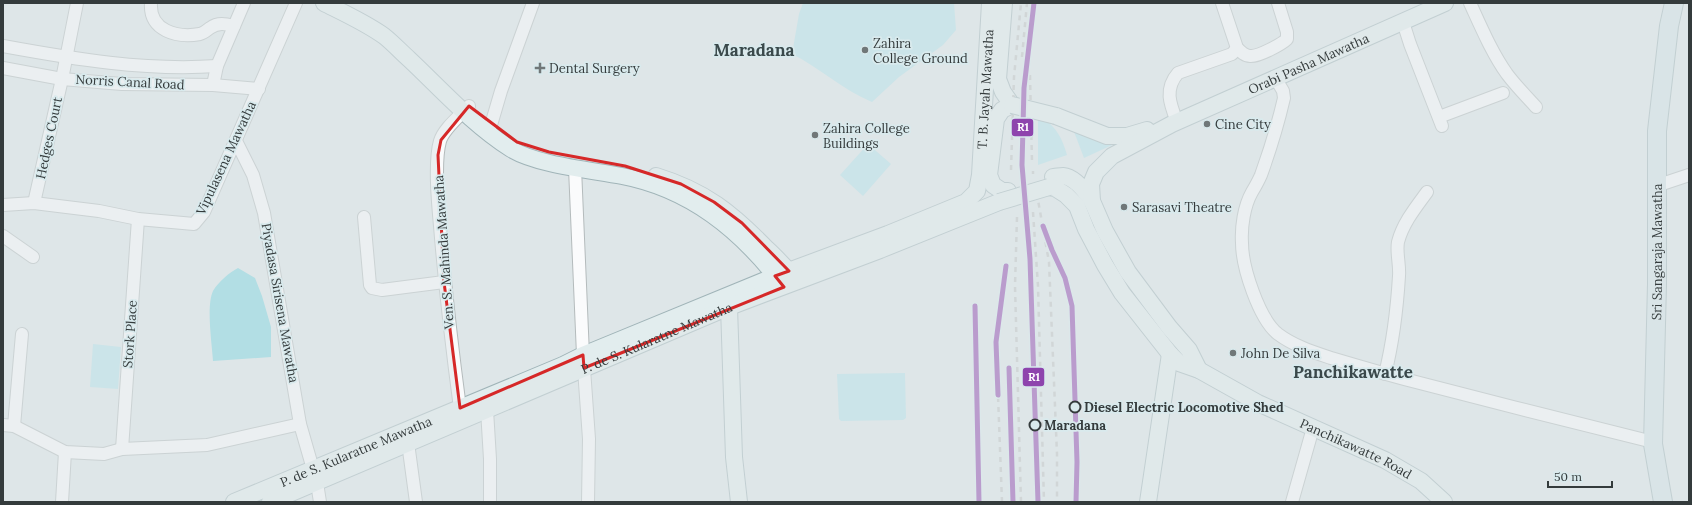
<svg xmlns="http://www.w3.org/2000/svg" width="1692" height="505" viewBox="0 0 1692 505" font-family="Lora,serif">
<rect width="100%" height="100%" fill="#dee6e8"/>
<g fill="#b4e3ea">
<path d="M803,3H954L956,30L943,45L899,77L872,102C843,90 820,68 792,54L799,14Z"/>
<path d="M1038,117C1055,123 1062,138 1067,155L1038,165Z"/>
<polygon points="1073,129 1123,140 1084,158"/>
<polygon points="868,144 891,164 863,196 840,175"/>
<polygon points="93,344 121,347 118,389 90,387"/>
<polygon points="905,373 906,418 903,420 841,421 839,419 837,374"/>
</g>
<path fill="#7cd5e0" d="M238,268L255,278L262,296L271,327V357L213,361C212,344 206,306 213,291C219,281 229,273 238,268Z"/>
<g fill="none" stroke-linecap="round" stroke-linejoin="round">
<g stroke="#b4bbbc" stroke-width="14">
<g id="minor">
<path d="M151,3C149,31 177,38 200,34C204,33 207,30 210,28C218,22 226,24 234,26"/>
<path d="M1222,3L1237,48C1241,52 1245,56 1250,56C1258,57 1282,44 1287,39V32L1278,3"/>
<path d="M1470,3C1481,27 1492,53 1507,74C1516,86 1526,96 1536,107"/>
<polyline points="1403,22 1410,44 1442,126"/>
<path d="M3,46C74,59 145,71 217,66"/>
<polyline points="3,68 62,79 122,84 213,85 259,89"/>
<path d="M1276,79L1283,91L1284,98C1278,124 1270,150 1261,175C1258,182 1255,187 1252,192C1244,206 1241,227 1242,243C1242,267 1259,319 1278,334C1294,346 1313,352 1331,358C1358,366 1385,374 1412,381C1492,402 1573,422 1653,442"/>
<polyline points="213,85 217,66 244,3"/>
<polyline points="1439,117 1503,93"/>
<path d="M1177,122C1170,104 1164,89 1178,73L1232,54L1237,48"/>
<polyline points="491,125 501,91 533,3"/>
<polyline points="236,141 253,175 264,213 300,424 317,483 320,502"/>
<polyline points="575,168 583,355 589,439 588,502"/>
<polyline points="1656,186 1689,175"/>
<polyline points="34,203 62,79 77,3"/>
<polyline points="3,205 34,203 99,211 138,219 194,224 204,212 296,3"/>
<polyline points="364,217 370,285 372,288 382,290 444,282"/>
<polyline points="3,236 33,257"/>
<path d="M1385,374C1393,342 1397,309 1399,276C1400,265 1396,252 1398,242C1403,223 1416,207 1427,192"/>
<path d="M460,408C452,348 445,287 440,226C438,204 434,162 440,141C444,128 460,116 469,106"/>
<polyline points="487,410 490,459 490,502"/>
<polyline points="3,425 14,426 65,452 104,454 122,449 207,445 300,424"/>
<polyline points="14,426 22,334"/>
<polyline points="408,443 416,502"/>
<polyline points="122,449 138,219"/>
<polyline points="62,502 65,452"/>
<polyline points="1292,502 1313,428"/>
</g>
</g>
<g stroke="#a0b4b8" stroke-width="18">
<g id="major">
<path d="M324,3C344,13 366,23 384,36C393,43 401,52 409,59C442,90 472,124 511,149C537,165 591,170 622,176C690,189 740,230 781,283"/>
<polyline points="1004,3 998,79 1003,92 1012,105 1002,110 996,119 989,175 993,185 1002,191 1008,191"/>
<polyline points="1056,116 1107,136 1127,136 1147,130"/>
<path d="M656,176C705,191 732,213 767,249C777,258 786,268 795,278"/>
<path d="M1053,177C1056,177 1060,176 1063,176C1075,177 1086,192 1092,201"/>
<path id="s1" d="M1049,187L1055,188L1066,195L1077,206L1086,229L1105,265L1122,293L1170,354L1179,363L1199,370L1258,403L1385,460L1421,481L1444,502"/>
<polyline points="729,307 734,457 739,502"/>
<path id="s2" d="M1199,370L1189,350L1169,327L1128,272L1105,231L1092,201L1091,184L1096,172L1112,156L1172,124L1445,3"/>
<path id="s3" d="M234,502L563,365L583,355L775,276L888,234L966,202L977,191L980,175L990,3"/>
<path id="s4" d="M270,502L729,307L880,250L999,202"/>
<polyline points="1148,502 1170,354"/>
</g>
</g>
<g stroke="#a0b4b8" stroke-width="20">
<g id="highway">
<path id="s5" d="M1663,502L1653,444L1657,284V131L1669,26L1674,3"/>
</g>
</g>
<use href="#minor" stroke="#fafbfc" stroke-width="12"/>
<use href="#major" stroke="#e2edee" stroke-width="16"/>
<use href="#highway" stroke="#d2e3e6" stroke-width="18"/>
<g stroke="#c1c4c4" stroke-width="2.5" stroke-dasharray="5 5" stroke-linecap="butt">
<polyline points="1032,21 1034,3"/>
<polyline points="1022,57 1027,3"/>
<polyline points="1030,75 1032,162"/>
<polyline points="1022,165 1024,88 1028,49"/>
<polyline points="1011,170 1014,77 1021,3"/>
<polyline points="1033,171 1033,174"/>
<polyline points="1035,183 1049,262 1057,454 1057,502"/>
<polyline points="1033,212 1038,286 1044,502"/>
<polyline points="1017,217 1015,286 1021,502"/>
<polyline points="1025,217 1030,259 1038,451"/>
<polyline points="1050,245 1065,278 1072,306 1077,462 1076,502"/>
<polyline points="975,306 979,502"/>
<polyline points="1002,502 996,342 1006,266"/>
</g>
<g stroke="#a0b4b8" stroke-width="18" stroke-linecap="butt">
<g id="major-bridge">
<polyline points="1012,105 1056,116"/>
<polyline points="999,202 1049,187"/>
</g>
</g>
<use href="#major-bridge" stroke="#e2edee" stroke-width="16"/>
<g stroke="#d9eaed" stroke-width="8">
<g id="rail-1">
<polyline points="1034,3 1024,88 1022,165 1030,259 1038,502"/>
<polyline points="1043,226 1052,250 1065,278 1072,306 1077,462 1076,502"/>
<polyline points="975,306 979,502"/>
<polyline points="1009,368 1013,502"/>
<polyline points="998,395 996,342 1006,266"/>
</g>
</g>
<use href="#rail-1" stroke="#8e44ad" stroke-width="5"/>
</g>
<path d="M0 0H1692V505H0ZM469,106L517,142L549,152L625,166L681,184L714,202L742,223L789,271L775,276L784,287L584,368L583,355L460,408L444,282L438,155L441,140Z" fill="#dee6e8" fill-opacity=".55" fill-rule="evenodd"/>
<path fill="none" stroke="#d62828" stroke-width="3" stroke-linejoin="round" d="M469,106L517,142L549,152L625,166L681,184L714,202L742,223L789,271L775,276L784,287L584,368L583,355L460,408L444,282L438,155L441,140Z"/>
<g fill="#707778" stroke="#d9eaed" stroke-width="1.5">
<circle cx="865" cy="50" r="4"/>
<path d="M538 62h4v4h4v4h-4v4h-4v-4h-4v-4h4z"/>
<circle cx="1207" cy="124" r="4"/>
<circle cx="815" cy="135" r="4"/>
<circle cx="1124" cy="207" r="4"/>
<circle cx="1233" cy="353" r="4"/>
</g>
<g fill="#d9eaed" stroke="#343b3c" stroke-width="2">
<circle cx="1075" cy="407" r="5.5"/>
<circle cx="1035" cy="425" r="5.5"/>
</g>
<g text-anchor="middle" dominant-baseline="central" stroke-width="3.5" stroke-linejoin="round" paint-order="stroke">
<g font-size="13" fill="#343b3c" stroke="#d9eaed" text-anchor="start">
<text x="873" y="43">Zahira<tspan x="873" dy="15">College Ground</tspan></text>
<text x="549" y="68">Dental Surgery</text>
<text x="1215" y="124">Cine City</text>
<text x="823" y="128">Zahira College<tspan x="823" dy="15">Buildings</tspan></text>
<text x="1132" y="207">Sarasavi Theatre</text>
<text x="1241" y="353">John De Silva</text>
</g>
<g font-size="13" fill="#343b3c" stroke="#d9eaed">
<text stroke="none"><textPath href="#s2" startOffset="471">Orabi Pasha Mawatha</textPath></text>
<text transform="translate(130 82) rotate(3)">Norris Canal Road</text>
<text stroke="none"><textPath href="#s3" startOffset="909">T. B. Jayah Mawatha</textPath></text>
<text transform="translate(49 138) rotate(-78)">Hedges Court</text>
<text transform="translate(226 158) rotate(-65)">Vipulasena Mawatha</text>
<text transform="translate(444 252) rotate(-94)">Ven. S. Mahinda Mawatha</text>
<text stroke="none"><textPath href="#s5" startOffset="251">Sri Sangaraja Mawatha</textPath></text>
<text transform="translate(280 303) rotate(80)">Piyadasa Sirisena Mawatha</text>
<text transform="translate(130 334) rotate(-86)">Stork Place</text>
<text stroke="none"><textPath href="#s4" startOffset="420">P. de S. Kularatne Mawatha</textPath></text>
<text stroke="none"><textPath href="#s1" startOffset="420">Panchikawatte Road</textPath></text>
<text stroke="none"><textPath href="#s3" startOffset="132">P. de S. Kularatne Mawatha</textPath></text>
</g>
<g font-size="13" font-weight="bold" fill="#343b3c" stroke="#d9eaed" text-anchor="start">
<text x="1084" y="407">Diesel Electric Locomotive Shed</text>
<text x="1044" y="425">Maradana</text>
</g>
<g font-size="17" font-weight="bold" fill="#3a494b" stroke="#d9eaed">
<text x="754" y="50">Maradana</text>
<text x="1353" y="372">Panchikawatte</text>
</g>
</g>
<g stroke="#d9eaed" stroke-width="1.5">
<rect x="1011" y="118" width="23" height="19" rx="4" fill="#8e44ad"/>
<rect x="1022" y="367" width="23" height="20" rx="4" fill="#8e44ad"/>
</g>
<g font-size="11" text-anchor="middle" font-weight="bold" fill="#fff">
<text x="1023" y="131">R1</text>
<text x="1034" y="381">R1</text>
</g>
<rect width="1692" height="505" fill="none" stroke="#343b3c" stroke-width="8"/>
<path d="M1548 481v6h64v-6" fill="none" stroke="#343b3c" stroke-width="2"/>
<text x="1554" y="481" font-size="12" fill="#343b3c" stroke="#d9eaed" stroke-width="3" paint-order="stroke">50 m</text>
</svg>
